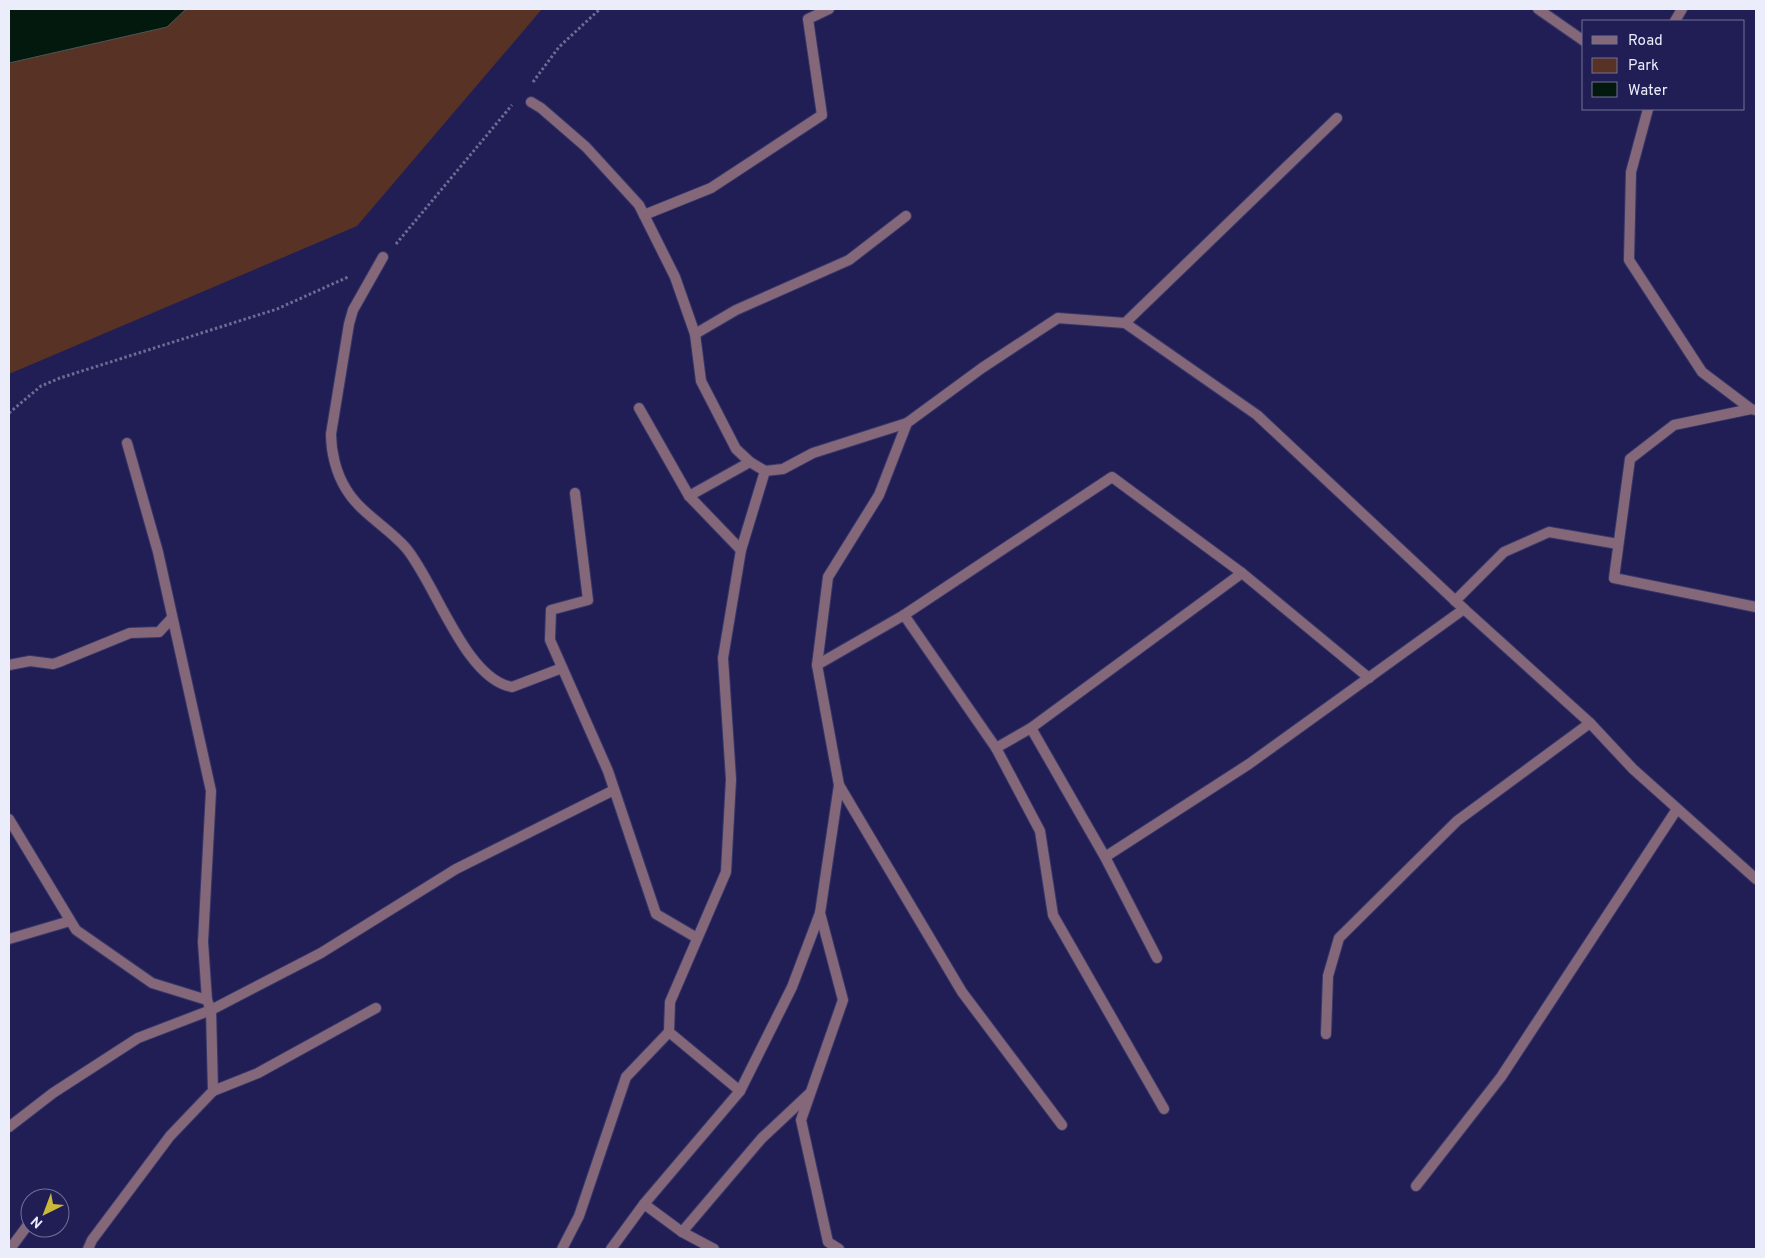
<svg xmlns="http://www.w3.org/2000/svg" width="1765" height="1258" viewBox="0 0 1765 1258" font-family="Overpass,sans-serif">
<rect width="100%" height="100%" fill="#201e55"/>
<polygon fill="#583225" points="186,9 542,9 357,226 9,374 9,63 167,27"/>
<polygon fill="#03190e" stroke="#495955" points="9,9 186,9 167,27 9,63"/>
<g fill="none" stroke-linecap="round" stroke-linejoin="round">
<g stroke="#383769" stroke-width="12">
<polyline id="service" points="1125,323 1337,118"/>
</g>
<g stroke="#383769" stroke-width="12">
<g id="minor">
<polyline points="1538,9 1584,41"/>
<polyline points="1675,21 1682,9"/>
<polyline points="531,102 541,108 586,147 639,205 675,277 695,334 701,381 736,449 750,462 765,471 783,469 813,453 907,423"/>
<polyline points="1648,109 1631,172 1629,260 1702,372 1751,409 1755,410"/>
<polyline points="644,215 711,188 822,115 808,19 829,9"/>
<path d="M383,257L353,310L349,324L331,434C331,452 336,473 346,489C360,513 388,527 406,548C436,584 465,679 512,687L562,668"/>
<polyline points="695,334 736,310 849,260 906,216"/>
<polyline points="639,408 689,496 741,550"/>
<polyline points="1751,409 1674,425 1630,459 1614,578 1756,607"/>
<polyline points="127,443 158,552 211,791 203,942 207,1000"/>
<polyline points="765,471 741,550 723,658 731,779 726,872 670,1002 669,1032 740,1091 792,987 820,913"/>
<polyline points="575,493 588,600 551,610 550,640 608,771 656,914 697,938"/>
<polyline points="689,496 750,462"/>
<polyline points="1455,601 1504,552 1549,532 1618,544"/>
<polyline points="904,615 1112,477 1242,573 1369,678"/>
<polyline points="9,665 30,661 53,664 59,662 130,633 159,632 172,618"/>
<polyline points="817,665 828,577 879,495 907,423 982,368 1058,318 1125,323 1257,415 1464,609"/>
<polyline points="1031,728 1242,573"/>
<polyline points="996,748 1040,831 1053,915 1164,1109"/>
<polyline points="839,785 962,992 1062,1125"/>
<polyline points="9,819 76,930 152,983 207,1000 211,1010 213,1091"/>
<polyline points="1105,857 1157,958"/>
<polyline points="9,939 70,921"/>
<polyline points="1326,1034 1328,976 1339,938 1457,821 1590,723"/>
<polyline points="9,1127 53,1093 138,1038 211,1010 321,953 456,869 614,790"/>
<polyline points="1416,1186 1501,1077 1677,809"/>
<polyline points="644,1204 682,1232"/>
<polyline points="10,1249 30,1222"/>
<polyline points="88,1249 92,1240 170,1136 213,1091 258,1073 376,1008"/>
<polyline points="562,1249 579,1216 626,1077 669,1032"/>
<polyline points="611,1249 644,1204 740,1091"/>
<polyline points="714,1249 682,1232 762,1138 809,1094"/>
<polyline points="839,1249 828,1242 801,1120 843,1000 820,913 839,785 817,665 904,615 996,748 1031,728 1105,857 1249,764 1464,609 1590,723 1633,769 1756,879"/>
</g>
</g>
<g stroke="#6d6c94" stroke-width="3" stroke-dasharray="2.5 2.5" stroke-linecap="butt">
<polyline points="533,82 559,47 600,9"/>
<polyline points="396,244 512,105"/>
<polyline points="9,413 41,386 60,378 277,309 348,277"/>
</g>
<use href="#service" stroke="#84687a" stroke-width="10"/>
<use href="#minor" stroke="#84687a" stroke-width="10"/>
</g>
<rect width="1765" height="1258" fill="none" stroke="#ebedfb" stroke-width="20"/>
<rect x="1582" y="20" width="162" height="90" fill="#201e55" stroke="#717197"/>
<rect x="1592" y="36" width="25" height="8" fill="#84687a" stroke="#717197"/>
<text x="1628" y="45" font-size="15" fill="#ebedfb">Road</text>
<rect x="1592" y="58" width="25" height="15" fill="#583225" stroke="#717197"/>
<text x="1628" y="70" font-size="15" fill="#ebedfb">Park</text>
<rect x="1592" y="82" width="25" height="15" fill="#03190e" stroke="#717197"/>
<text x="1628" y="95" font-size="15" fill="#ebedfb">Water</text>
<g transform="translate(45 1213) rotate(222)"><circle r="24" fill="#201e55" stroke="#717197"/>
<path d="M0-4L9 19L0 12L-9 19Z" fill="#cdb938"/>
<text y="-8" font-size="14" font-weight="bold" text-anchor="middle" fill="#ebedfb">N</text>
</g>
</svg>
